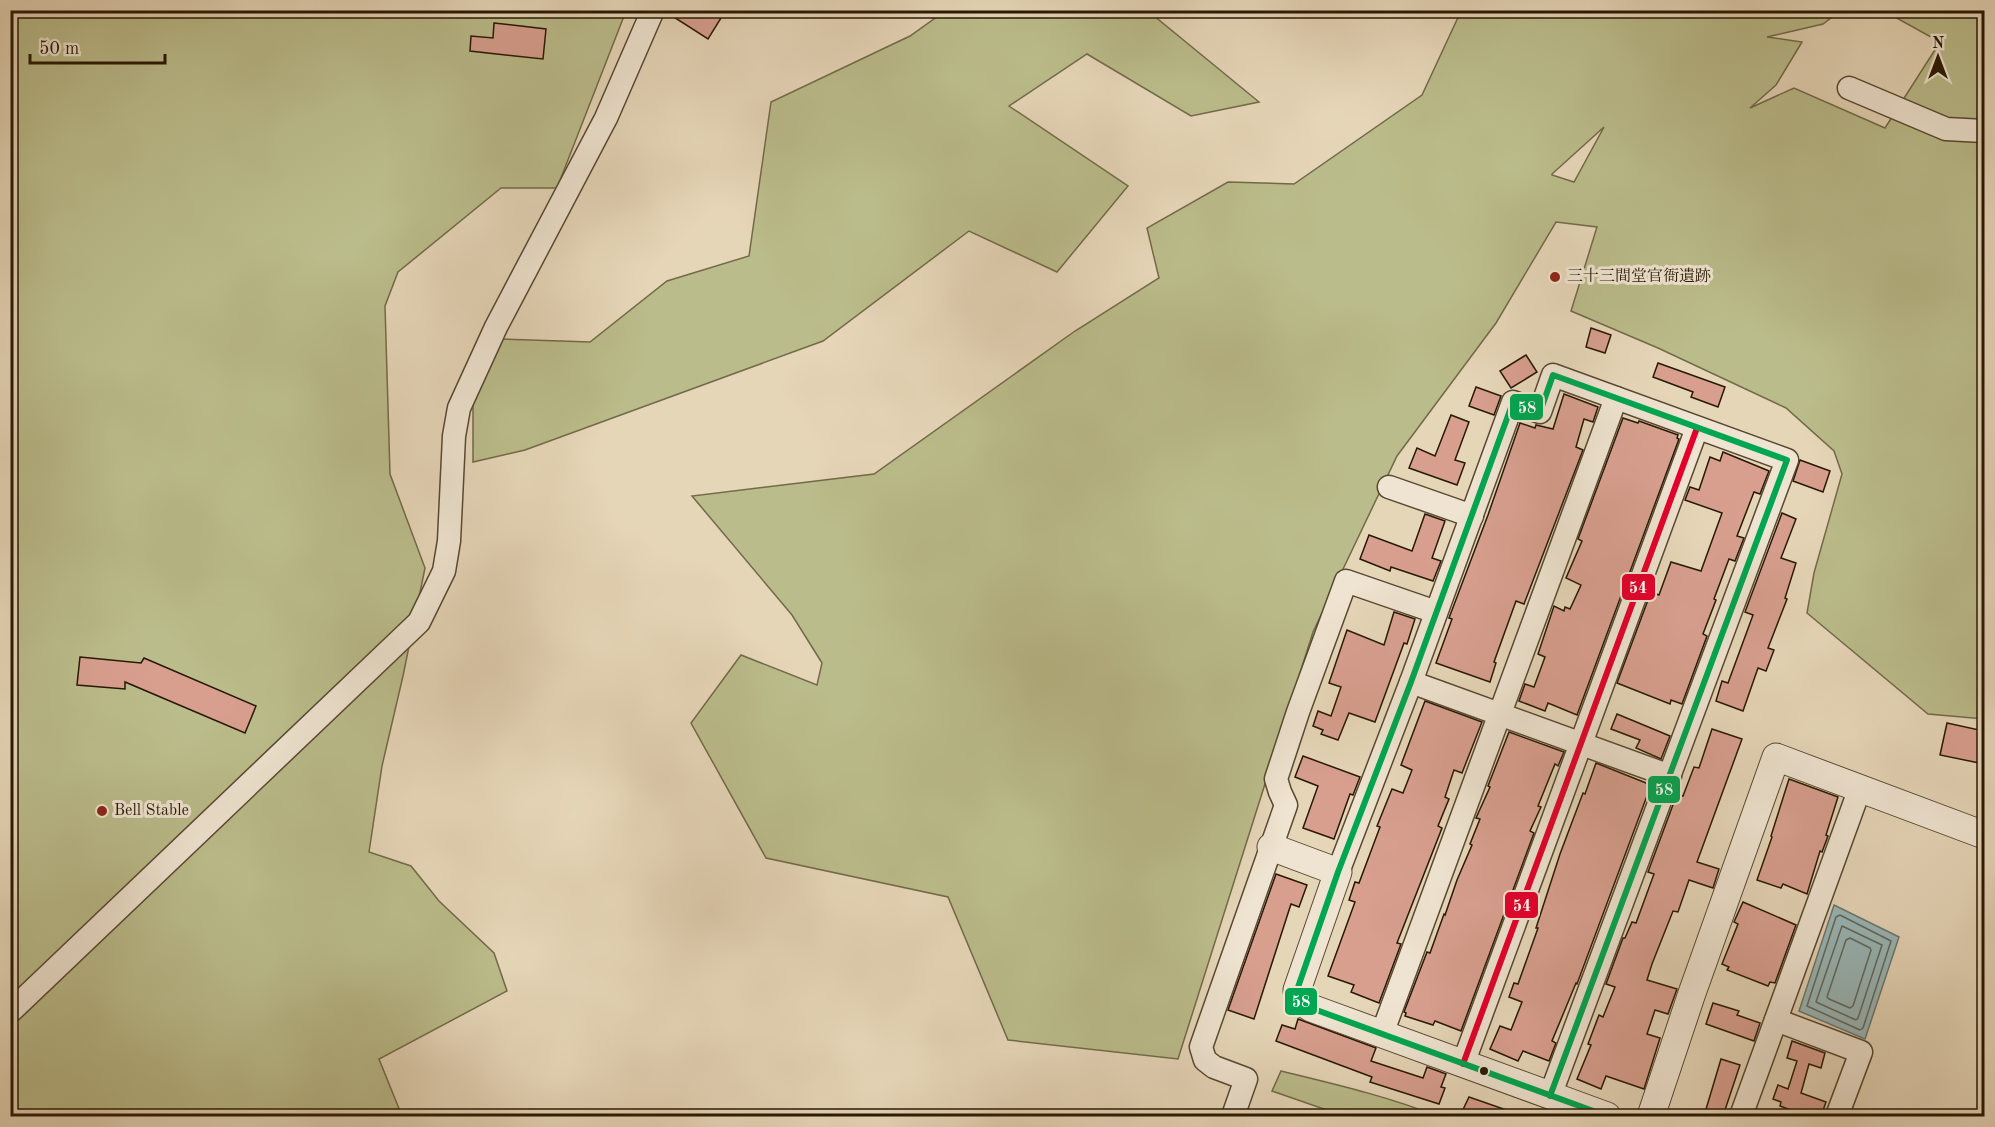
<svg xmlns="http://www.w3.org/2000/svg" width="1995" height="1127" viewBox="0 0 1995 1127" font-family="'Old Standard TT','Noto Serif JP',serif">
<rect width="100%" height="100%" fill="#e6d6b8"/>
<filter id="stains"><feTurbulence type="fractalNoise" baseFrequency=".00333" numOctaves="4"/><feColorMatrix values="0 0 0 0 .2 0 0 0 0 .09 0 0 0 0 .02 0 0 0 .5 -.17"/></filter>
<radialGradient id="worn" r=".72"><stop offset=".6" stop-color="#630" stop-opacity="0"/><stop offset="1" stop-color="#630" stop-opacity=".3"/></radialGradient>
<g fill="#bbbc8b" stroke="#726a48" stroke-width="1.5" fill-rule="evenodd">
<polygon points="10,11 626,11 557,188 501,188 398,272 385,306 390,474 425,568 403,676 382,766 369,852 411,866 439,901 494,953 507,991 379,1059 402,1116 11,1116"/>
<polygon points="945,11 1148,11 1259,102 1191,116 1087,54 1009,106 1128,186 1057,272 969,231 823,341 525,450 473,462 473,392 499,339 590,342 667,281 749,256 771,102 910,36"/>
<path d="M1461,11H1840L1823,24L1767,37L1802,42L1776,85L1750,108L1794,88L1885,128L1940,42L1884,11H1984V719L1928,714L1807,613L1814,573L1842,474L1834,451L1786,408L1658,348L1571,311L1597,227L1556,222L1496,323L1397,456L1313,632L1178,1059L1008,1040L948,897L766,858L691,723L741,655L817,685L822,663L792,615L692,496L874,474L1075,331L1159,278L1147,228L1228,182L1294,184L1422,95ZM1604,127L1574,182L1552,175V174Z"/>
<path d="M1281,1071C1334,1084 1387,1096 1437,1116H1344L1272,1091Z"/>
</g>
<polygon fill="#99b7b8" stroke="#6c7870" stroke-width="1.5" points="1834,905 1899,937 1865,1039 1799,1011"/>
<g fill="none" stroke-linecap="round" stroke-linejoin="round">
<g stroke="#60685e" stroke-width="1.5">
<polygon points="1840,915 1891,941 1863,1028 1860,1030 1807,1006 1836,917"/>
<polygon points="1842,926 1882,945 1858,1018 1856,1020 1816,1002"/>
<polygon points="1850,938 1870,948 1871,950 1853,1006 1850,1008 1829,999 1827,997 1846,940"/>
</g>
</g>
<g fill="#d89f8f" stroke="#281904" stroke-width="1.5">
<polygon points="666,10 726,10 708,39 666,12"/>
<polygon points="494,23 546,29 543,59 470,51 471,36 493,38"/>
<polygon points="1591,328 1611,335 1605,353 1586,347"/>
<polygon points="1526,355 1537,372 1511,388 1500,371"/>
<polygon points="1658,363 1725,387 1718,407 1691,397 1693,392 1653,377"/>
<polygon points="1476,387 1501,396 1494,415 1469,406"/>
<polygon points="1564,394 1598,407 1593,422 1584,419 1576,447 1583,450 1524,604 1516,601 1494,662 1496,663 1490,682 1436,663 1452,619 1449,618 1488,515 1520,423 1535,428 1536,425 1553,429"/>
<polygon points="1451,415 1469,422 1455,460 1465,463 1457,485 1409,468 1417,448 1435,456"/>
<polygon points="1623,418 1638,423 1639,421 1678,435 1677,438 1679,439 1577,715 1548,703 1545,711 1519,701 1525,684 1534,687 1545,657 1538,654 1554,606 1564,611 1565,607 1570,609 1581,585 1566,578 1582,541 1578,539"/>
<polygon points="1723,452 1769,471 1760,494 1754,492 1737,536 1744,538 1735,561 1729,559 1714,599 1716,600 1703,634 1707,636 1682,704 1671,700 1670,704 1617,683 1651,592 1659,595 1671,562 1701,571 1722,513 1685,500 1690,487 1699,490 1710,457 1720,461"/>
<polygon points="1800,460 1830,471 1823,492 1793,481"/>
<polygon points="1782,513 1796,519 1781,558 1796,563 1785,598 1787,599 1768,648 1774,650 1766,671 1758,668 1743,711 1716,701 1722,681 1728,683 1753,615 1745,612"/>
<polygon points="1425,514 1445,521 1432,558 1441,561 1433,581 1391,567 1390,571 1360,559 1369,535 1412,551"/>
<polygon points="1394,612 1415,619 1407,644 1404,643 1375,722 1349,713 1338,740 1321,734 1323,730 1313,726 1318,711 1331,716 1341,687 1329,683 1347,630 1384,645"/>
<polygon points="80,657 141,663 144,658 256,706 245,733 125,682 125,689 77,685"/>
<polygon points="1425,701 1482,722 1462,773 1454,770 1445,797 1449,799 1438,826 1442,828 1397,943 1401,944 1379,1003 1351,992 1354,985 1328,976 1355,902 1349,900 1355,882 1359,883 1380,827 1377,826 1392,789 1403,793 1412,770 1401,765"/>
<polygon points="1617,714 1670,736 1661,759 1636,748 1640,740 1611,729"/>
<polygon points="1947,723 1984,731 1984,764 1940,755"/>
<polygon points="1712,729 1742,739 1697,862 1719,869 1713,888 1689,880 1678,912 1673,911 1652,964 1647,980 1677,989 1668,1014 1655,1010 1647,1034 1660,1038 1644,1089 1606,1076 1601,1089 1577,1079 1591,1045 1588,1044 1599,1015 1603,1017 1615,987 1606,984 1623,938 1625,938 1632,922 1636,923 1654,874 1648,872 1677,794 1683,796 1694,767 1699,768"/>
<polygon points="1509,732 1564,752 1558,766 1555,764 1538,806 1541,807 1530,831 1534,833 1461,1031 1435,1021 1433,1025 1405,1016 1406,1013 1404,1012 1427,952 1430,953 1444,914 1445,915 1457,880 1472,845 1470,844 1480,819 1476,818 1490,787 1488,786"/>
<polygon points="1303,756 1360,777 1353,795 1350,794 1334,839 1303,828 1318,786 1295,777"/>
<polygon points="1596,763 1651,785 1577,984 1576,983 1552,1041 1556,1043 1549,1061 1523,1051 1518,1061 1490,1049 1500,1026 1511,1030 1522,1002 1509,997 1514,983 1518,984 1538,928 1536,928 1560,854 1583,793 1585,794"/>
<polygon points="1789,779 1838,797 1826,835 1828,836 1822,852 1820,851 1807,894 1783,884 1781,888 1757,880 1772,837 1771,836"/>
<polygon points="1276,874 1307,885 1299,907 1291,904 1254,1019 1228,1010"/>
<polygon points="1743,902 1796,925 1775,983 1770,982 1768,986 1727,970 1729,967 1722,964 1738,924 1734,922"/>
<polygon points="1713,1003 1739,1011 1737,1015 1760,1023 1754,1041 1706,1024"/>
<polygon points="1298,1019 1376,1048 1371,1061 1423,1078 1427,1067 1446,1074 1441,1087 1445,1088 1439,1104 1370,1082 1372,1077 1276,1041 1282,1025 1295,1029"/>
<polygon points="1792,1041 1825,1053 1821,1068 1809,1064 1801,1093 1826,1102 1821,1116 1795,1116 1796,1112 1780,1106 1781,1102 1773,1099 1778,1085 1788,1089 1797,1061 1787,1058"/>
<polygon points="1721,1059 1740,1065 1723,1116 1704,1116"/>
<polygon points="1469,1097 1518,1114 1518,1116 1460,1116"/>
</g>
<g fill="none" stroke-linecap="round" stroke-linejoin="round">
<g stroke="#584831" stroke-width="25">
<g id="minor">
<polyline points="1849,88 1946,129 1984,131"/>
<polyline points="1389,487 1472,516"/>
<polyline points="1411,682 1670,776"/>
<polyline points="1338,872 1411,682 1513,402 1540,412 1553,375 1787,460 1550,1096"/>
<polyline points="10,1012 419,622 444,571 449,541 454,436 459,408 496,327 606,118 653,10"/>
<polyline points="1776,1020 1861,1052 1837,1116"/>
<polyline points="1382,1034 1616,398"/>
<polyline points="1463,1064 1697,428"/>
<polyline points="1233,1116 1246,1079 1214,1067 1205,1060 1201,1047 1286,805 1280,792 1276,779 1298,712 1346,581 1436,612"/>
<polyline points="1741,1116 1860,788"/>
</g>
</g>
<g stroke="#584831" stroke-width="29">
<g id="tertiary">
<polyline points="1271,847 1338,872 1297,990 1298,1000 1311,1008 1607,1116"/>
<polyline points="1651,1116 1691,996 1776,757 1984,835"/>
</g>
</g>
<use href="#minor" stroke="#efe4d1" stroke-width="22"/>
<use href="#tertiary" stroke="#efe4d1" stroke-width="27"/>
<g stroke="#efe4d1" stroke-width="10">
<polyline id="bus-1" points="1463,1064 1697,428"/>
</g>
<g stroke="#efe4d1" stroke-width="10">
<polyline id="bus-2" points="1550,1096 1787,460 1553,375 1540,412 1513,402 1411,682 1338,872 1297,990 1298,1000 1311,1008 1607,1116"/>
</g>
<use href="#bus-1" stroke="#e4002b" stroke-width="6"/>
<use href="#bus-2" stroke="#00a651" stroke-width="6"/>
</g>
<g fill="#8f2418" stroke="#efe4d1" stroke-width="2">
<circle cx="1555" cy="277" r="6"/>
<circle cx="102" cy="811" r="6"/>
</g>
<circle fill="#281904" stroke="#efe4d1" stroke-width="2" cx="1484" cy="1071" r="5"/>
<g text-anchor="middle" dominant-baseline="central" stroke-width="6" stroke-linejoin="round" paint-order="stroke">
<g font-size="16" fill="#281904" stroke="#efe4d1" text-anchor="start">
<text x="1567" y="277">三十三間堂官衙遺跡</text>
<text x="114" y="811">Bell Stable</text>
</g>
</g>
<g stroke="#efe4d1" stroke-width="2">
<rect x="1509" y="393" width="35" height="28" rx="6" fill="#00a651"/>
<rect x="1621" y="573" width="35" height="28" rx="6" fill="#e4002b"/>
<rect x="1647" y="775" width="34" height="29" rx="6" fill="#00a651"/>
<rect x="1504" y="891" width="35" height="28" rx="6" fill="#e4002b"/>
<rect x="1284" y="987" width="34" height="29" rx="6" fill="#00a651"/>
</g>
<g font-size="16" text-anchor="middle" font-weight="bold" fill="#fff">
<text x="1527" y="413">58</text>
<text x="1638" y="593">54</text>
<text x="1664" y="795">58</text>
<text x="1522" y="911">54</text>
<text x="1301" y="1007">58</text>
</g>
<rect width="1995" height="1127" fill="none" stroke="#e6d6b8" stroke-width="36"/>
<rect x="12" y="12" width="1971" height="1103" fill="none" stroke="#281904" stroke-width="3"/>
<rect x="18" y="18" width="1959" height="1091" fill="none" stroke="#281904" stroke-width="1.5"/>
<g transform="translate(1938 57)" stroke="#efe4d1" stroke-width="4.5" paint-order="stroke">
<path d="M0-4.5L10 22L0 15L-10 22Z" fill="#281904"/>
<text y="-9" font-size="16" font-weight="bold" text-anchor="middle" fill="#281904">N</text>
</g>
<path d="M30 54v9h135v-9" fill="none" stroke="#281904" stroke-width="3"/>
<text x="39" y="54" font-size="18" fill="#281904" stroke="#efe4d1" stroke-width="4.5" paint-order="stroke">50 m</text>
<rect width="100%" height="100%" filter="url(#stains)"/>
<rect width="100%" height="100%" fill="url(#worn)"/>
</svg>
